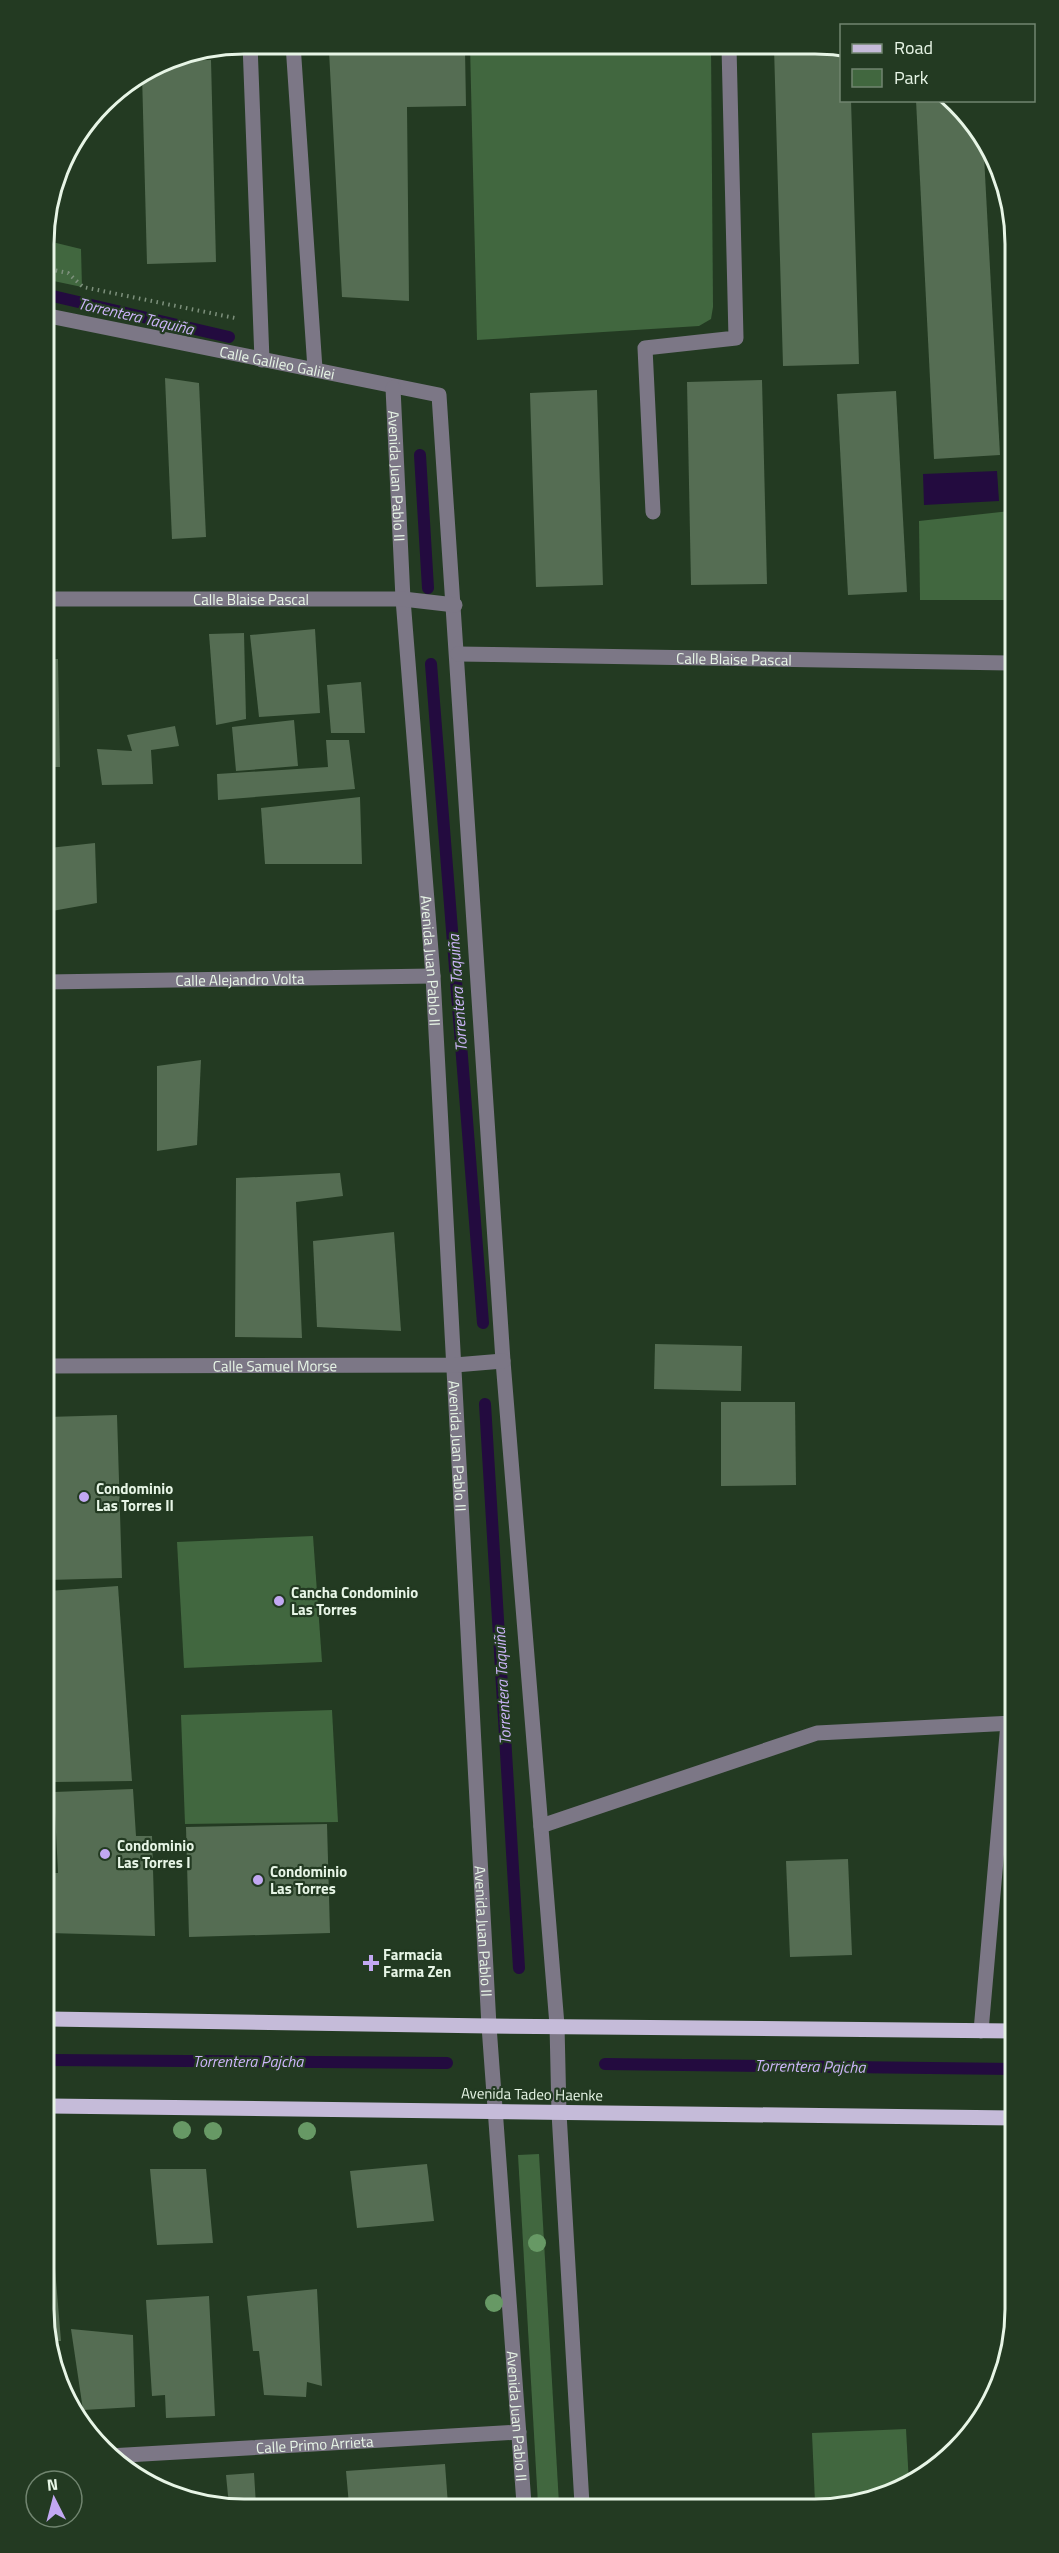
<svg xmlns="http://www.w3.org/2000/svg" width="1059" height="2553" viewBox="0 0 1059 2553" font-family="'Titillium Web',sans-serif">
<rect width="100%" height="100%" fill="#233a22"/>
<g fill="#41673f">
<polygon points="470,45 711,46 713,307 711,319 699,326 477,340"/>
<polygon points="44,240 81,249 82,287 44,279"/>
<polygon points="1010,511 1010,600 920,600 919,521"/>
<polygon points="313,1536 322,1662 184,1668 177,1542"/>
<polygon points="332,1710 338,1822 185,1824 181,1715"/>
<polygon points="539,2154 559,2504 538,2504 518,2155"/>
<polygon points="906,2429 909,2484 866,2503 815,2503 812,2433"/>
</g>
<polygon fill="#230b3f" points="997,471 999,501 924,505 923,474"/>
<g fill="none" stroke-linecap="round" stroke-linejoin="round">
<g stroke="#230b3f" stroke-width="12">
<polyline points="44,294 229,337"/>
<polyline points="420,455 428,588"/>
<polyline points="431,664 483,1323"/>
<polyline points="485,1404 519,1968"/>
<polyline points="49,2060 447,2063"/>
<polyline points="605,2064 1014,2069"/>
</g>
</g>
<g fill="#556d53">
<polygon points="774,47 842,47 842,100 851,100 859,364 783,366"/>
<polygon points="465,50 466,106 407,107 409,301 342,297 329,51"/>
<polygon points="211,60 216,262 147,264 142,74 163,61"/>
<polygon points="916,100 953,100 983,137 1000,455 934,459"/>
<polygon points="75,142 76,157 64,157 64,156"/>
<polygon points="165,378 199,383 206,537 172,539"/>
<polygon points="762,380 767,584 691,585 687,382"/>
<polygon points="597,390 603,585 536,587 530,393"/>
<polygon points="896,391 907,592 848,595 837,394"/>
<polygon points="315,629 320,713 259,717 250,635"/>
<polygon points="244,633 246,719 216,725 209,634"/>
<polygon points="45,659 58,659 60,767 46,767"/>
<polygon points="361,682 365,733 331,733 327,685"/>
<polygon points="294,720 298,766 236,771 232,727"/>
<polygon points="175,726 179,746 151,750 153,784 102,785 97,749 132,751 127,735"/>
<polygon points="326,740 349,740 355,789 218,800 217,774 328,767"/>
<polygon points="360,797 362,864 265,864 261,808"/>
<polygon points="95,843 97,903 52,911 49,848"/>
<polygon points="201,1060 197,1145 157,1151 157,1066"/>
<polygon points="340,1173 343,1196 296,1202 302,1338 235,1337 236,1178"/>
<polygon points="394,1232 401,1331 317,1327 313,1241"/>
<polygon points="655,1344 742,1346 741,1391 654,1389"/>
<polygon points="721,1402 795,1402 796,1485 721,1486"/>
<polygon points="117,1415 122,1578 48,1580 47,1417"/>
<polygon points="118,1586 132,1781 54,1782 48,1682 48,1591"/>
<polygon points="133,1789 136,1836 152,1836 155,1936 49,1933 49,1873 58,1873 54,1792"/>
<polygon points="327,1824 330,1933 189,1937 186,1827"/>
<polygon points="848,1859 852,1955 790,1957 786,1861"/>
<polygon points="427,2164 434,2221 357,2228 350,2171"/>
<polygon points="150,2169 206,2169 213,2243 157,2245"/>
<polygon points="50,2244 53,2244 61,2341 50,2341"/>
<polygon points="317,2289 322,2386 307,2382 306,2397 264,2395 259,2351 253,2351 247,2296"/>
<polygon points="209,2296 215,2416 166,2418 165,2395 152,2396 146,2300"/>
<polygon points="71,2329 133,2335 135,2407 83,2410"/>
<polygon points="445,2464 448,2505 349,2505 346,2471"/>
<polygon points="254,2473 256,2505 229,2506 226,2475"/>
</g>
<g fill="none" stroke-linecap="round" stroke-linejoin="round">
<polyline stroke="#7d907c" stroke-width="4" stroke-dasharray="1.5 4.5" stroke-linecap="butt" points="44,268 68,273 83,287 235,318"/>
<g stroke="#7c7786" stroke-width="15">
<polyline points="250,44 262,360"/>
<polyline points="293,44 315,369"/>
<path id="s1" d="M44,315L439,395L503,1361L557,2025L559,2113L582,2504"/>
<path id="s2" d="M393,388L403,599L433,976L489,2026L524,2504"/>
<polyline points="653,512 645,348 736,338 729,47"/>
<path id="s3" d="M45,599H403L455,605"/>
<path id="s4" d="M458,654L1010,663"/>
<path id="s5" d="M46,982L433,976"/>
<path id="s6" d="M47,1366L455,1365L503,1361"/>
<polyline points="541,1826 817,1733 1013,1723"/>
<polyline points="981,2031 1008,1723"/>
<path id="s7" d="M109,2456L519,2432"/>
</g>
<g stroke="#c5bbd9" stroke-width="15">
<polyline points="49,2019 489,2026 1014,2031"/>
<polyline points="50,2106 1014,2118"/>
</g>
</g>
<g fill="#679965">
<circle cx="182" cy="2130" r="9"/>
<circle cx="213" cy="2131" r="9"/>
<circle cx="307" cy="2131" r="9"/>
<circle cx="537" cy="2243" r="9"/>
<circle cx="494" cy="2303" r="9"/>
</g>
<g fill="#c2a8f2" stroke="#233a22" stroke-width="2">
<circle cx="84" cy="1497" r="6"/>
<circle cx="279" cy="1601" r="6"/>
<circle cx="105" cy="1854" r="6"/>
<circle cx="258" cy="1880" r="6"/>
<path d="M368 1954h6v6h6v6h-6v6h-6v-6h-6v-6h6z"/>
</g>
<g text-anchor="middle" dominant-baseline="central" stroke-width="4.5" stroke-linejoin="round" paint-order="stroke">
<g font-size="15" fill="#e7f5e6" stroke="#233a22">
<text stroke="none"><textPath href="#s1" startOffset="238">Calle Galileo Galilei</textPath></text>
<text stroke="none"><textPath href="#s2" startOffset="88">Avenida Juan Pablo II</textPath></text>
<text stroke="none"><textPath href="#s3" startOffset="206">Calle Blaise Pascal</textPath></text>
<text stroke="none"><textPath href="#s4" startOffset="276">Calle Blaise Pascal</textPath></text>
<text stroke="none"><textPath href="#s2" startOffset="574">Avenida Juan Pablo II</textPath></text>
<text stroke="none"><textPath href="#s5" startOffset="194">Calle Alejandro Volta</textPath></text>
<text stroke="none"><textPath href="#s6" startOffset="228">Calle Samuel Morse</textPath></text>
<text stroke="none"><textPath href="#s2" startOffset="1060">Avenida Juan Pablo II</textPath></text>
<text stroke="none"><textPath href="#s2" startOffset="1546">Avenida Juan Pablo II</textPath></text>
<text transform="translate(532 2094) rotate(1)">Avenida Tadeo Haenke</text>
<text stroke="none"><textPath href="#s2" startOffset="2032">Avenida Juan Pablo II</textPath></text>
<text stroke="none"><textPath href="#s7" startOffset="206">Calle Primo Arrieta</textPath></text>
</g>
<g font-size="15" font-weight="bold" fill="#e7f5e6" stroke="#233a22" text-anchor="start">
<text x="96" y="1488">Condominio<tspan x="96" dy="17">Las Torres II</tspan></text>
<text x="291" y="1592">Cancha Condominio<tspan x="291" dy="17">Las Torres</tspan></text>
<text x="117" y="1845">Condominio<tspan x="117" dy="17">Las Torres I</tspan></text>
<text x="270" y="1871">Condominio<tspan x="270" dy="17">Las Torres</tspan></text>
<text x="383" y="1954">Farmacia<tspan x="383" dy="17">Farma Zen</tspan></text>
</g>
<g font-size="16" font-style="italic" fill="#cdb5fa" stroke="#233a22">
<text transform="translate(136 316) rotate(13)">Torrentera Taquiña</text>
<text transform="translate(457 993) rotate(-94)">Torrentera Taquiña</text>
<text transform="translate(502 1686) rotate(-93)">Torrentera Taquiña</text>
<text x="248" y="2061">Torrentera Pajcha</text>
<text transform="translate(810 2066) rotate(1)">Torrentera Pajcha</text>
</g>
</g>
<path d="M0 0H1059V2553H0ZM244 54H815A190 190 0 0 1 1005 244V2309A190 190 0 0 1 815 2499H244A190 190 0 0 1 54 2309V244A190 190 0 0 1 244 54Z" fill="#233a22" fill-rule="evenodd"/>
<path fill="none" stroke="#e7f5e6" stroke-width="3" d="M244 54H815A190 190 0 0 1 1005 244V2309A190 190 0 0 1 815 2499H244A190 190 0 0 1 54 2309V244A190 190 0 0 1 244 54Z"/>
<rect x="840" y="24" width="195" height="78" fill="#233a22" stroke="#718570" stroke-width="1.5"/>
<rect x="852" y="44" width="30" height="9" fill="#c5bbd9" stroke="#718570" stroke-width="1.5"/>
<text x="894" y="54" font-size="18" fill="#e7f5e6">Road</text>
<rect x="852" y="69" width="30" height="18" fill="#41673f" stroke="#718570" stroke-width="1.5"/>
<text x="894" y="84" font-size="18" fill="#e7f5e6">Park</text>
<g transform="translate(54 2499) rotate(354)"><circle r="28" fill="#233a22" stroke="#718570" stroke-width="1.5"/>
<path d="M0-4.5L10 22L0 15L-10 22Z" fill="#c2a8f2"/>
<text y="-9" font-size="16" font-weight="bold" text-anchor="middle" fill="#e7f5e6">N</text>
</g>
</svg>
